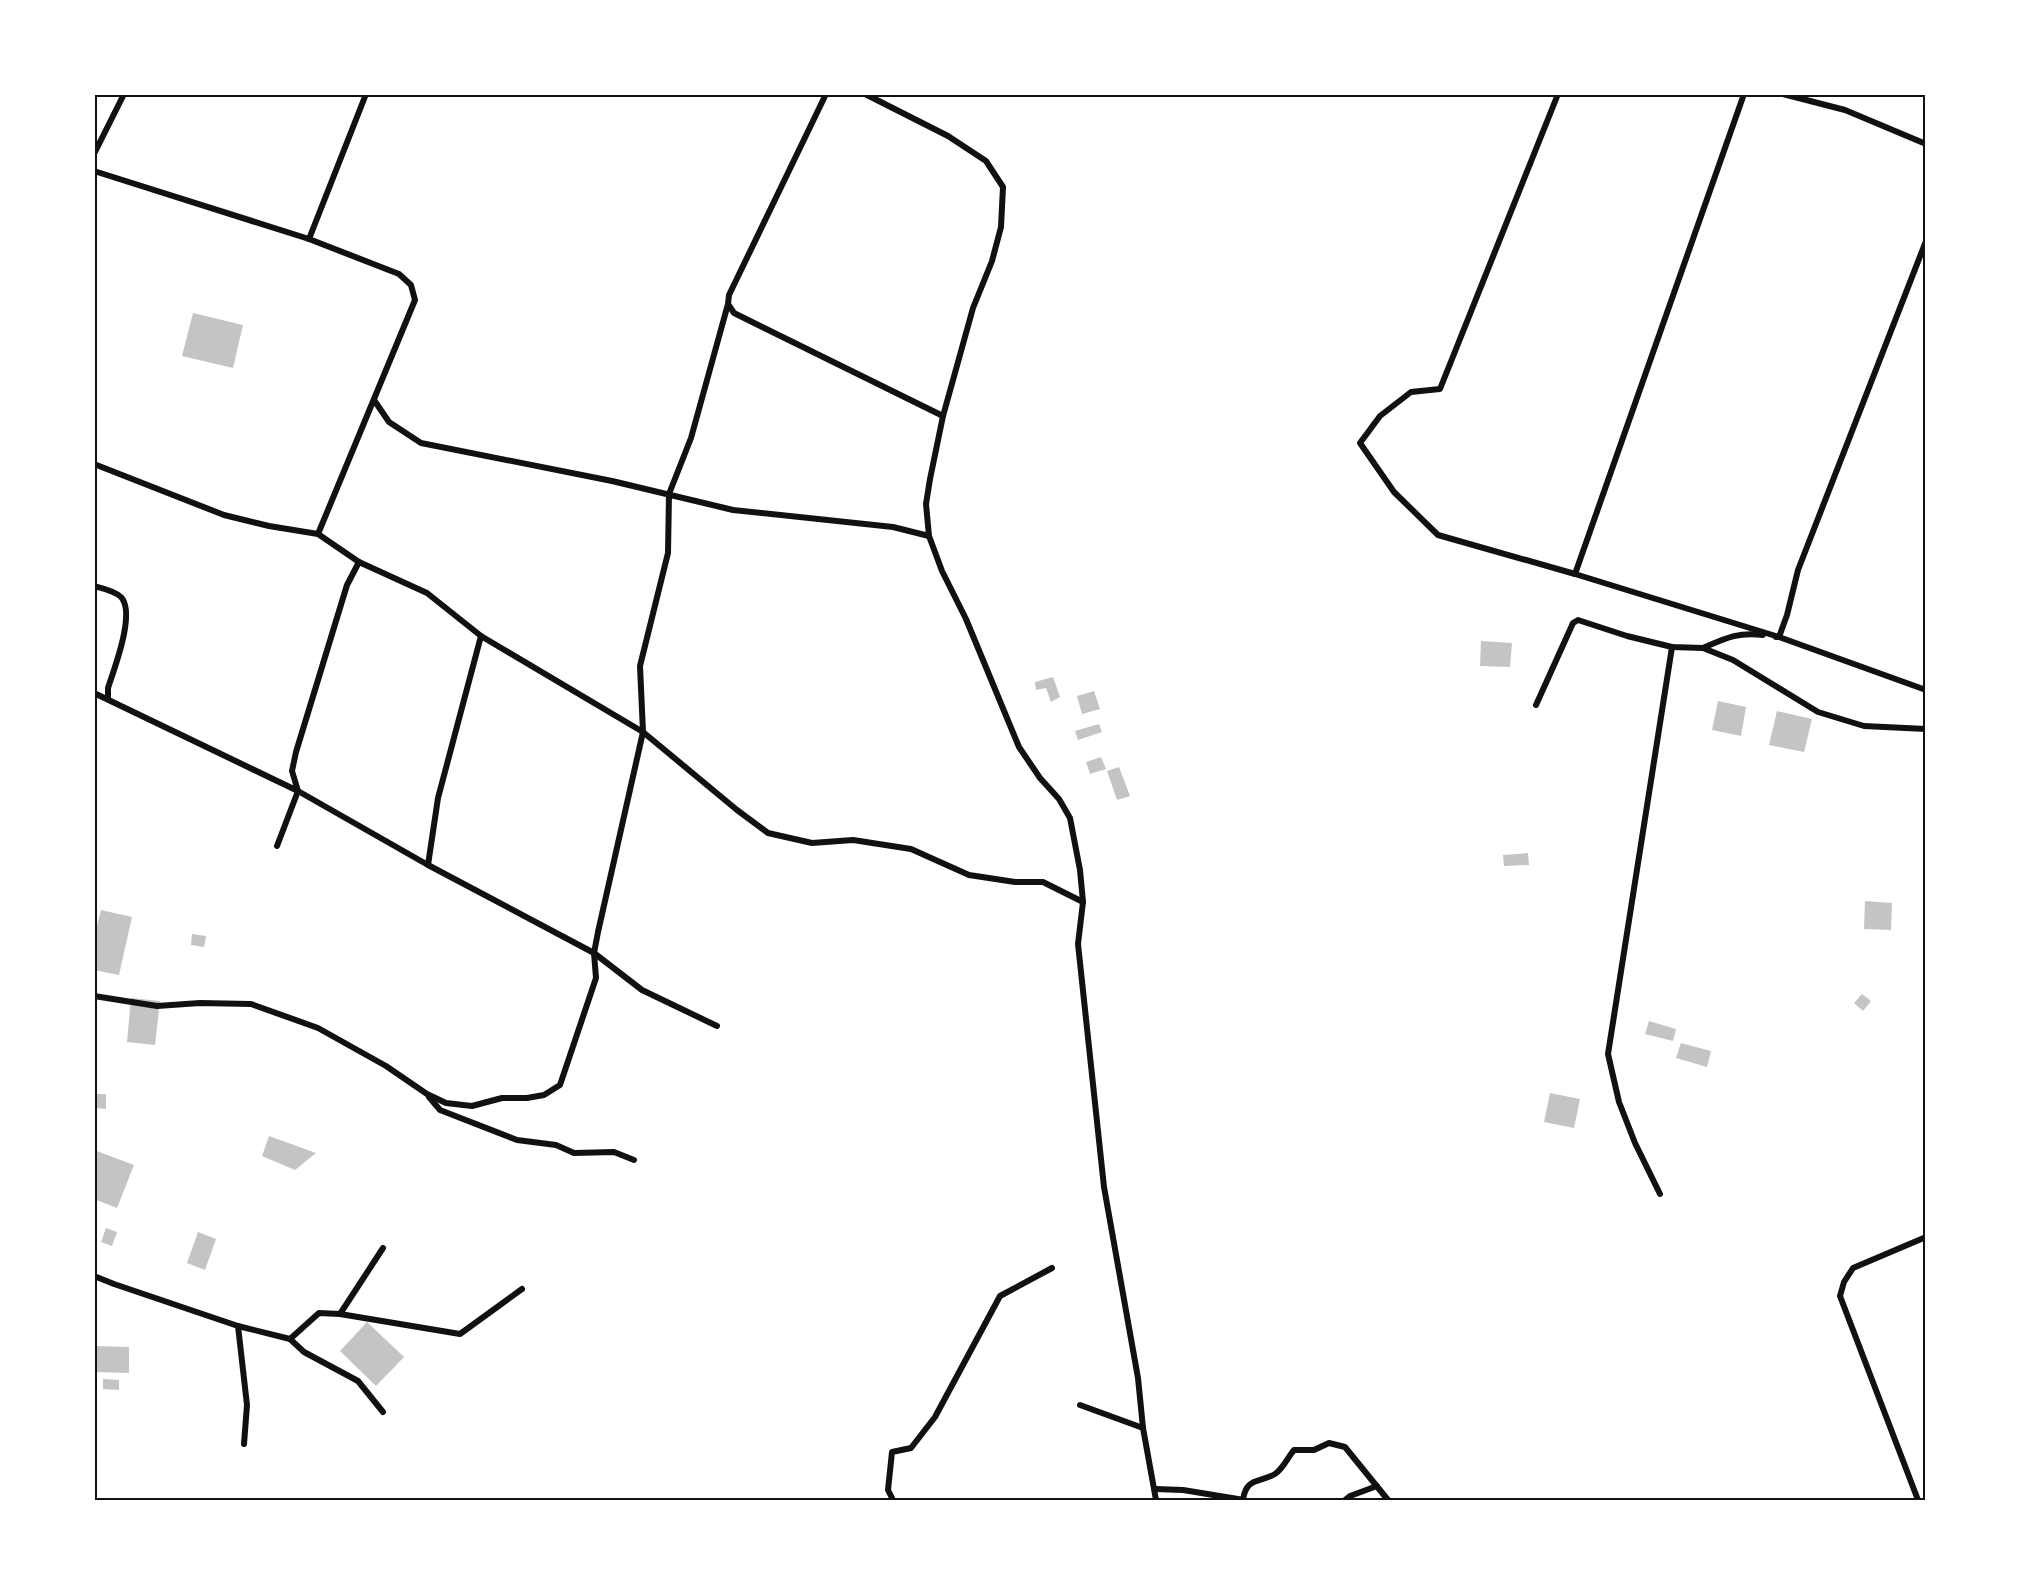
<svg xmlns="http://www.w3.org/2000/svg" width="2020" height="1595" viewBox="0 0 2020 1595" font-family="'Space Grotesk',sans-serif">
<rect width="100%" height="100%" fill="#fff"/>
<g fill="#c4c4c4">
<polygon points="193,313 243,325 233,368 182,356"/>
<polygon points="1481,641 1512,643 1510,667 1480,666"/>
<polygon points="1053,677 1060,697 1051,702 1046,688 1036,690 1035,682"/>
<polygon points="1094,691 1100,709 1082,714 1077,696"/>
<polygon points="1718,701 1746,707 1741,736 1712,730"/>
<polygon points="1777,711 1812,719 1804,752 1769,745"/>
<polygon points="1099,724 1102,732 1078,740 1075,731"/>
<polygon points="1101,757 1106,769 1090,774 1086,762"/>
<polygon points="1119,767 1130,796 1117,800 1107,771"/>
<polygon points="1528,853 1529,865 1504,866 1503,855"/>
<polygon points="1865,901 1892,903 1891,930 1864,929"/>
<polygon points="101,910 132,917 119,975 94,970 94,938"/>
<polygon points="192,934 206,936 204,947 191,945"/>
<polygon points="1862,994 1871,1001 1863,1011 1854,1003"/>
<polygon points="131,998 160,1001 155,1045 127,1042"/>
<polygon points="1649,1021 1676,1029 1673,1041 1645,1034"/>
<polygon points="1681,1043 1711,1051 1707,1067 1676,1058"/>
<polygon points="1550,1093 1580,1099 1574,1128 1544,1122"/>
<polygon points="94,1094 106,1094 106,1109 94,1108"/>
<polygon points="269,1136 316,1153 295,1170 262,1156"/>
<polygon points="94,1150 134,1165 117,1208 94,1199"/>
<polygon points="106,1228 117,1232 112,1246 101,1242"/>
<polygon points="198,1232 216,1239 205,1270 187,1263"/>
<polygon points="367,1322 404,1357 376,1386 340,1351"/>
<polygon points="94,1346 129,1347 129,1373 94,1372"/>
<polygon points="103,1379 119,1380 119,1390 103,1389"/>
</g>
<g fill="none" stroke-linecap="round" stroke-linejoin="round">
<g stroke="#111" stroke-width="6">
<polyline points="826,94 729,295 728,304 734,313 943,416"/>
<polyline points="865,94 948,136 986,161 1003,187 1001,227 992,261 973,308 943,416 930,479 926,504 929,536 942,571 966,619 1019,747 1040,778 1059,799 1070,818 1080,870 1083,902 1078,944 1104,1187 1138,1378 1143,1428 1156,1500"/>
<polyline points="1558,94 1440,389 1411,392 1380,416 1360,443 1394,492 1438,535 1575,574 1779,637 1926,690"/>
<polyline points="1783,94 1845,110 1926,144"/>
<polyline points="94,154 124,94"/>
<polyline points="94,171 309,239 399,274 411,285 415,300 318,534"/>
<polyline points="309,239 366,94"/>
<polyline points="374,400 389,422 421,443 612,481 733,510 893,527 929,536"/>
<polyline points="94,464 224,515 269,526 318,534 359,562 427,593 481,636 643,732 737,810 768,833 812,843 853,840 911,849 969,875 1015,882 1043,882 1083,902"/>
<polyline points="1575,574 1744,94"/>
<path d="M94,586C102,588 115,591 121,597C136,613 114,669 108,688V698"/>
<polyline points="1776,637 1779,637 1787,615 1798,570 1926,241"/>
<path d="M1703,648C1726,638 1737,632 1763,635"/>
<polyline points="94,693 298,791 428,865 594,953 642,990 717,1026"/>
<polyline points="1536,705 1573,623 1578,620 1627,636 1672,647 1703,648 1733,660 1818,712 1864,726 1926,729"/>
<polyline points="277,846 298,791 292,771 296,752 347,585 359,562"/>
<polyline points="428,865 438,798 481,636"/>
<polyline points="94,996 157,1006 200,1003 251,1004 318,1028 386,1066 427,1094 446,1103 472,1106 502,1098 527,1098 544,1095 560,1085 596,978 594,953 598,932 643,732 640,666 668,553 669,494 691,438 728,304"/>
<polyline points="429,1097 440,1110 517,1140 556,1145 574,1153 614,1152 634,1160"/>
<polyline points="1660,1194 1635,1143 1619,1102 1608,1054 1672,647"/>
<polyline points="94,1276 114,1284 238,1326 290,1339 319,1313 340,1314 383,1248"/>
<polyline points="340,1314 460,1334 522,1289"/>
<polyline points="238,1326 247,1405 244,1444"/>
<polyline points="290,1339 304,1352 358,1381 383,1412"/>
<polyline points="1080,1405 1143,1428"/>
<polyline points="1155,1489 1183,1490 1244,1500"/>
<polyline points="893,1500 888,1490 892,1452 911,1448 935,1417 1000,1296 1052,1268"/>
<path d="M1243,1500C1246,1477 1260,1483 1275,1474C1283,1469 1288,1457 1294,1450H1314L1329,1443L1345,1447L1388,1500"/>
<polyline points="1345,1500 1350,1496 1377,1486"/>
<polyline points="1918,1500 1840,1296 1844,1282 1853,1268 1926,1237"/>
</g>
</g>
<rect width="2020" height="1595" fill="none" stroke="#ffffff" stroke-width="192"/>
<rect x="96" y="96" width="1828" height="1403" fill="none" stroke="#111" stroke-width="2"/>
</svg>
